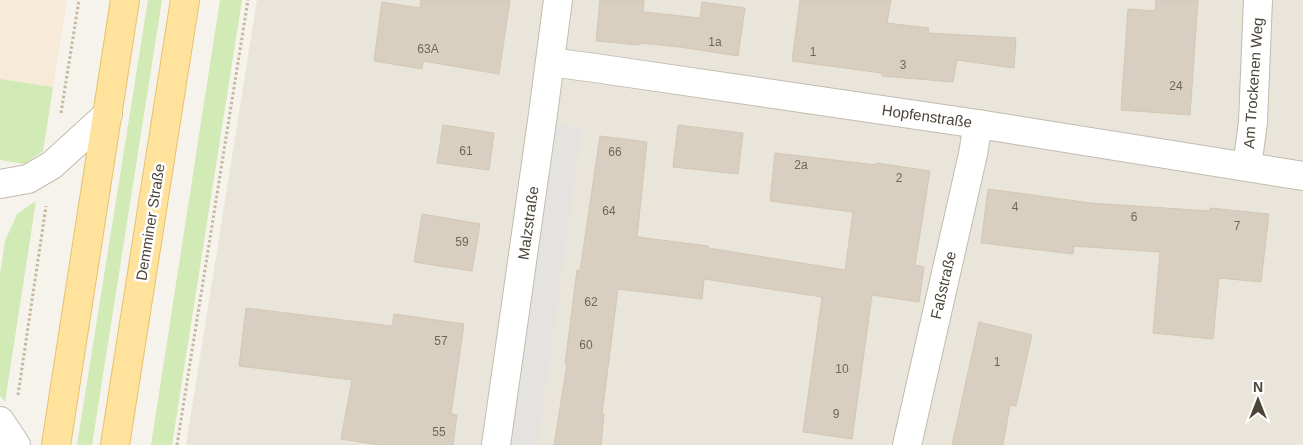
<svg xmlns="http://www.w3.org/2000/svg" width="1303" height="445" viewBox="0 0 1303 445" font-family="Helvetica,sans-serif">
<rect width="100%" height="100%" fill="#f6f3ec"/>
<polygon fill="#eae5da" points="257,0 1303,0 1303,445 186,445"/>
<polygon fill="#f7ead8" points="0,0 67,0 53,87 0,79"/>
<g fill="#d2eab5">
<polygon points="148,0 162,0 92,445 77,445"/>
<polygon points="220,0 242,0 172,445 151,445"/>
<polygon points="0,79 53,87 43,151 24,164 0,160"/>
<polygon points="36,201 5,402 0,396 0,274 5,241 17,214"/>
</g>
<polygon fill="#e5e3e0" points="554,124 582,127 538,445 510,445"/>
<g fill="#d8cfc1" stroke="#d3c7b4">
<polygon points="421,0 510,0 499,74 423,61 422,69 374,61 382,2 420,8"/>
<polygon points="600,0 644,0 643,12 700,18 702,2 745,8 738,56 680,47 639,43 639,45 596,41"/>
<polygon points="800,0 891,0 887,23 929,28 928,33 1016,38 1014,68 957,60 953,82 882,76 882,73 792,61"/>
<polygon points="1156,0 1198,0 1190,115 1121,110 1128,9 1155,11"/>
<polygon points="443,125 494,133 489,170 437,163"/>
<polygon points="678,125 743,133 738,174 673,167"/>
<polygon points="600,136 647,142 637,237 708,246 708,248 845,270 853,212 770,201 775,153 876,165 876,163 930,171 915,265 924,267 919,302 872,295 852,439 803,432 822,297 704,279 702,299 618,289 602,414 604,414 601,445 554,445 567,364 565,364 577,270 580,271"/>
<polygon points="988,189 1091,203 1210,211 1210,208 1269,214 1261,282 1219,278 1213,339 1153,333 1160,252 1074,246 1073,254 981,243"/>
<polygon points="422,214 480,224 472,271 414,262"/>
<polygon points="246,308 392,326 394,314 464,324 451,414 457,415 453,445 379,445 341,439 352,380 239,366"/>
<polygon points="979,322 1032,335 1016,406 1010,405 1003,445 952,445"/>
</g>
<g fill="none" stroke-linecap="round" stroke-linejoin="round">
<g stroke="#c2bbae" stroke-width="30">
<g id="minor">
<polyline points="550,62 595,68 978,124 1303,176"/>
<polyline points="1247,167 1253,122 1258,0"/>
<polyline points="0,184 28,179 52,165 108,114"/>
<polyline points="0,421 16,445"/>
<polyline points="496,445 543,114 558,0"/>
<polyline points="907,445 973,154 978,124"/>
</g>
</g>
<g stroke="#e6c16a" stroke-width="30">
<g id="major">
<polyline points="56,445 125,0"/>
<polyline points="115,445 185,0"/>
</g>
</g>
<g stroke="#c4b79f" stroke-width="3" stroke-dasharray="2.5 2.5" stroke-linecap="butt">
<polyline points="61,113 79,0"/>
<polyline points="18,395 46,206"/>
<polyline points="177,445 248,0"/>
</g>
<use href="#minor" stroke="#fff" stroke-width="28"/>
<use href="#major" stroke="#ffe39c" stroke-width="28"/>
</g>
<g text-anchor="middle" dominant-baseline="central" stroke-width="5" stroke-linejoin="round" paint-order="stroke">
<g font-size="12" fill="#6e675b">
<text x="715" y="42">1a</text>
<text x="428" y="49">63A</text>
<text x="813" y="52">1</text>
<text x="903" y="65">3</text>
<text x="1176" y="86">24</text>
<text x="466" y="151">61</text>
<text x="615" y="152">66</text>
<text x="801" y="165">2a</text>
<text x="899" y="178">2</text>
<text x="1015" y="207">4</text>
<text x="609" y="211">64</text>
<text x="1134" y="217">6</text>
<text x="1237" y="226">7</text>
<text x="462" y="242">59</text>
<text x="591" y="302">62</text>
<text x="441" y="341">57</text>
<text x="586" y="345">60</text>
<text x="997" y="362">1</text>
<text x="842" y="369">10</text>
<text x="836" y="414">9</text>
<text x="439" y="432">55</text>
</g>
<g font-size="15" fill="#4b4439" stroke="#fff">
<text transform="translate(1253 83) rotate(-86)">Am Trockenen Weg</text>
<text transform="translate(927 116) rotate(8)">Hopfenstraße</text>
<text transform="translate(150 222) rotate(-81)">Demminer Straße</text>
<text transform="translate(528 223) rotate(-82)">Malzstraße</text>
<text transform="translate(943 285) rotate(-77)">Faßstraße</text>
</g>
</g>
<g transform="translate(1258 400)" stroke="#ffffff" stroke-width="4" paint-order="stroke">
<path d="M0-4L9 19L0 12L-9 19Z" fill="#4b4439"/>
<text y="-8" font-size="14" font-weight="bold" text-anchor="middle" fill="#4b4439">N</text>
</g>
</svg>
